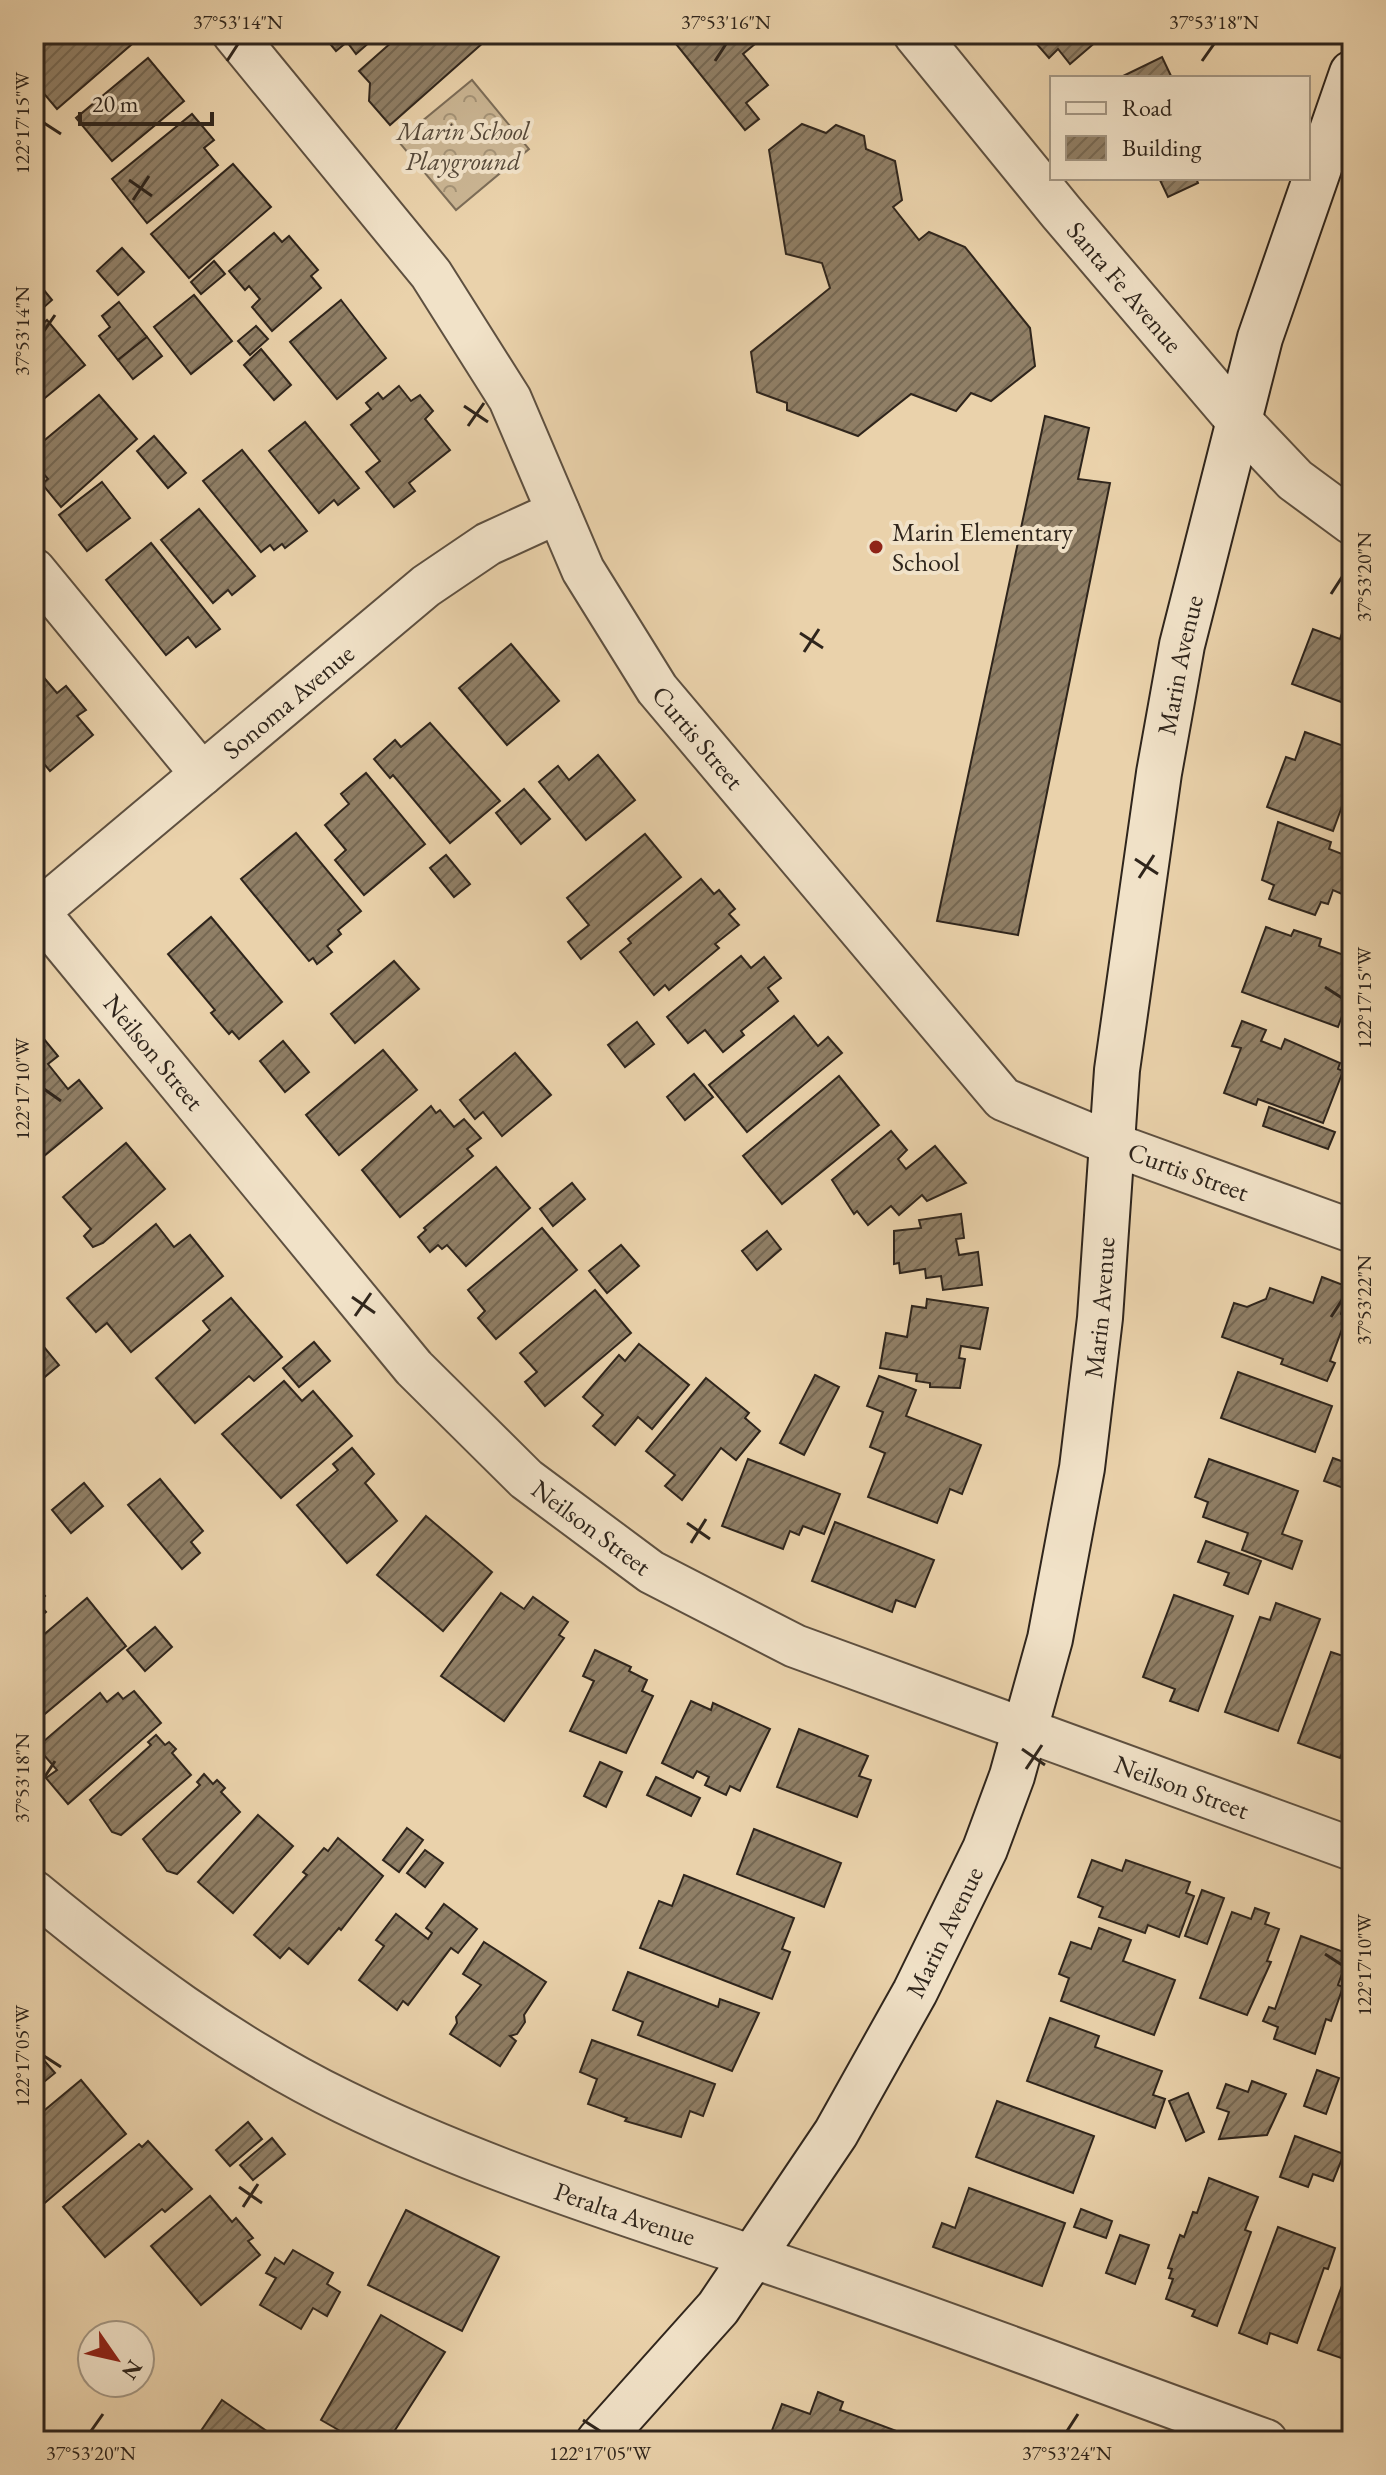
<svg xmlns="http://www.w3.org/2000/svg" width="1386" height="2475" viewBox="0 0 1386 2475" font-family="'EB Garamond',serif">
<defs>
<pattern id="forest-crowns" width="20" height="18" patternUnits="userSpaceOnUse" patternTransform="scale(2)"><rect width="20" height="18" fill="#cab593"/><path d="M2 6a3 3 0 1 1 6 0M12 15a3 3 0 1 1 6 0" fill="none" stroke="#a49377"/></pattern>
<pattern id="building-hatch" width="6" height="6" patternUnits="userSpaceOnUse" patternTransform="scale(2)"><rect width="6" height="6" fill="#907f66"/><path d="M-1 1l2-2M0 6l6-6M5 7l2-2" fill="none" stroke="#766853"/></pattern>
</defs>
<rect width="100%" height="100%" fill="#ead2ab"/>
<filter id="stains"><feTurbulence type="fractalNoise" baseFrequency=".0025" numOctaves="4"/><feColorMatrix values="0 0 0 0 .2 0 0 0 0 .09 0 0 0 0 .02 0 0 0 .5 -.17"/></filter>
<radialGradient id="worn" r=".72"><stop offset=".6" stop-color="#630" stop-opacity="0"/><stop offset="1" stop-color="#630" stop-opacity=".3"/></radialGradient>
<polygon fill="url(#forest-crowns)" stroke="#7c6d58" stroke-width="2" points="472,80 529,149 456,210 398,141"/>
<g fill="url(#building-hatch)" stroke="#2f251c" stroke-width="2">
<polygon points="58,34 124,34 132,44 57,109 34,82 34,54"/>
<polygon points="322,34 379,34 356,54 347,42 336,51"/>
<polygon points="401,34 493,34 390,125 369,101 370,83 359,71"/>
<polygon points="668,34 767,34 743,54 768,85 746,103 759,119 745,130"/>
<polygon points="1028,34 1105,34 1070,64 1058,49 1049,58"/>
<polygon points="1213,34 1240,34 1237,42"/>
<polygon points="1162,57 1172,78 1119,78"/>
<polygon points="148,58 184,101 112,161 76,118"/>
<polygon points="192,114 214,140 204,148 218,165 147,223 112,179"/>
<polygon points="802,124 826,133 836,125 864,136 866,149 895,161 902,200 893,207 919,240 929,232 965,247 1030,328 1035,366 991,401 971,393 956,411 911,394 858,436 787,410 787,403 757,392 751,352 830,288 822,263 786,254 769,150"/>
<polygon points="233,164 271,207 189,278 151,234"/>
<polygon points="1159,178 1196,178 1198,183 1168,197"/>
<polygon points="274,233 282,242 289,236 318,270 311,276 321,288 272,331 252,307 260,299 249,286 245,290 229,271"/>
<polygon points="122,248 144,272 118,295 97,271"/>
<polygon points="214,261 225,274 201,294 191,282"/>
<polygon points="34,278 52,300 34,316"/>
<polygon points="194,295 232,341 191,374 154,327"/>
<polygon points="341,300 386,358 337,399 290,342"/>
<polygon points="119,302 147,337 118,360 99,336 110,327 102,316"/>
<polygon points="47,320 85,365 34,407 34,331"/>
<polygon points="256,326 268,339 250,355 238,341"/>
<polygon points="147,337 162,356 133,379 118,360"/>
<polygon points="261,349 291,385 274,400 244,365"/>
<polygon points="399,386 411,401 420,395 433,411 425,419 450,450 409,483 415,491 394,507 366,472 380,461 351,425 371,409 366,403 378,393 383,399"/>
<polygon points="99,395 137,439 61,507 42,484 48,479 34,463 34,449"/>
<polygon points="1045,416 1089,428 1078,479 1110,483 1018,935 937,921"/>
<polygon points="305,422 359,488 338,505 334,500 319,513 269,451"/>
<polygon points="154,436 186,473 168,488 137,451"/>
<polygon points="242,450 307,531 285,548 282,544 274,550 270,545 261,552 203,481"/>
<polygon points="102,482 130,518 87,551 59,515"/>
<polygon points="199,509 255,576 232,595 228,590 213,603 161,540"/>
<polygon points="151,543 220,629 196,647 188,637 166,655 106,580"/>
<polygon points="1344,627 1352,630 1352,706 1292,684 1313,629 1340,639"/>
<polygon points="511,644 559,701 507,745 459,688"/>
<polygon points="34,666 57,693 66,686 86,710 77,716 93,735 50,771 34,752"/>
<polygon points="430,723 500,801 450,843 393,775 390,778 374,759 395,740 401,747"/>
<polygon points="1305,732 1349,748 1352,740 1352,779 1333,831 1267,807 1286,757 1295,760"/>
<polygon points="598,755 635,800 586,840 539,782 558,766 569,780"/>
<polygon points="366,773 425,844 364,895 335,860 346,850 325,825 349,804 341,794"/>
<polygon points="524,789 550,819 521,844 496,813"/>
<polygon points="1278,822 1331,842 1329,849 1352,858 1352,873 1344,895 1333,890 1328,904 1321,902 1315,915 1269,899 1274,885 1262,880"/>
<polygon points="296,833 361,911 338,930 341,934 327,946 332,952 317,964 313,958 309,961 241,879"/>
<polygon points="645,834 681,877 581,959 568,942 589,925 567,898"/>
<polygon points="446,855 470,884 454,897 430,868"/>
<polygon points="701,879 714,894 719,890 735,909 729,914 739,925 715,944 719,948 669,990 665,985 654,995 620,952 631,943 628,939"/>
<polygon points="211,917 282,1002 239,1039 232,1031 229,1034 211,1013 215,1010 168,954"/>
<polygon points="1266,927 1291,936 1294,930 1321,939 1319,946 1352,958 1352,989 1338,1027 1242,992"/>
<polygon points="741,956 751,968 764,957 781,978 768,988 778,1001 741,1031 744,1035 723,1052 705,1030 688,1043 667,1017"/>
<polygon points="394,961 419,989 355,1043 331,1014"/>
<polygon points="794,1016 818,1046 828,1037 842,1053 747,1132 709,1085"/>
<polygon points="1242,1021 1266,1030 1261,1041 1281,1049 1285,1039 1340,1063 1338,1069 1343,1071 1323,1123 1258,1099 1256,1105 1224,1093 1241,1048 1232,1046"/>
<polygon points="637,1022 654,1044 625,1067 608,1045"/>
<polygon points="39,1033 58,1056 48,1064 68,1089 79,1080 102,1108 38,1161 34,1156 34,1037"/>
<polygon points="283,1041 309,1072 285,1092 260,1061"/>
<polygon points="383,1050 417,1090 339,1155 306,1115"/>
<polygon points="515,1053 551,1095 502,1136 483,1112 475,1119 460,1100"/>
<polygon points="694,1074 713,1097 685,1120 667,1097"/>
<polygon points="839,1076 879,1125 782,1204 743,1156"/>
<polygon points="431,1106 436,1113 440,1110 454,1127 464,1119 481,1138 467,1149 473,1156 400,1217 362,1170"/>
<polygon points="1269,1107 1335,1132 1328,1149 1263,1126"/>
<polygon points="891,1131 907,1150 898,1159 906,1169 935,1146 966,1183 927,1201 922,1195 899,1215 891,1206 868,1225 857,1211 854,1214 832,1180"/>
<polygon points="126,1143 165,1189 103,1243 93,1247 84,1236 91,1229 63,1197"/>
<polygon points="496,1167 530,1208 466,1266 447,1245 442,1249 438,1245 430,1252 418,1237 426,1230 424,1228"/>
<polygon points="572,1183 585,1199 553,1226 540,1209"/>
<polygon points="961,1214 964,1238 956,1239 959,1255 978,1252 982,1285 943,1290 941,1276 926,1278 925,1269 900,1273 899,1263 894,1264 894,1231 921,1228 919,1220"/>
<polygon points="156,1224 174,1247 190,1235 223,1276 131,1352 107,1323 96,1332 67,1298"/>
<polygon points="542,1228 577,1270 496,1339 478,1318 485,1311 468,1290"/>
<polygon points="767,1231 781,1249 757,1270 742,1251"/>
<polygon points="621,1245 639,1266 607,1293 589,1271"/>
<polygon points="1322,1277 1351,1288 1341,1314 1347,1316 1330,1361 1335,1363 1327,1381 1281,1364 1283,1359 1222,1337 1234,1303 1247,1307 1266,1299 1270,1288 1313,1303"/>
<polygon points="595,1290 631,1333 545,1406 525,1382 537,1372 520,1353"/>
<polygon points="231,1298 282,1357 254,1381 249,1376 195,1423 156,1378 210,1330 203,1321"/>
<polygon points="927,1299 988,1308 980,1349 961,1346 959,1358 965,1359 960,1388 930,1387 930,1383 916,1381 917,1374 880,1368 886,1333 907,1337 912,1306 926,1308"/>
<polygon points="34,1335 59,1365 34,1386"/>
<polygon points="314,1342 330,1361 299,1387 283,1368"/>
<polygon points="639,1344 689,1385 652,1429 638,1417 615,1445 593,1426 603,1415 583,1397 619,1355 625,1361"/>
<polygon points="1238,1372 1332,1406 1315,1452 1221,1418"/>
<polygon points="815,1375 839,1387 804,1455 780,1443"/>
<polygon points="879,1376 916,1390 906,1416 981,1445 962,1494 950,1489 937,1523 868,1497 885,1453 870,1447 883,1412 867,1406"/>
<polygon points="706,1378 749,1413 745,1418 760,1431 736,1460 721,1448 682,1500 665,1486 675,1475 646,1451"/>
<polygon points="284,1381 302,1401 313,1391 352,1436 281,1498 222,1434"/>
<polygon points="352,1448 374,1474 365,1483 397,1521 347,1563 297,1505 338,1470 333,1464"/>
<polygon points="1333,1458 1352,1465 1352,1491 1324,1481"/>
<polygon points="748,1459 840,1494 824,1534 803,1526 799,1535 790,1531 783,1549 722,1526"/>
<polygon points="1209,1459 1298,1491 1282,1534 1302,1541 1292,1569 1242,1550 1248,1533 1203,1517 1208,1502 1195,1497"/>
<polygon points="160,1479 203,1531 191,1542 200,1553 182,1569 128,1505"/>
<polygon points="84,1483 103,1506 71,1533 52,1510"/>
<polygon points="426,1516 492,1572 443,1631 377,1575"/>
<polygon points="835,1522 934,1560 915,1607 896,1600 892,1612 812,1581"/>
<polygon points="1206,1541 1261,1561 1248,1594 1224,1585 1229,1573 1198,1562"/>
<polygon points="34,1583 45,1596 38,1603 46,1612 34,1622"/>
<polygon points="501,1593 524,1609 533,1597 568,1622 559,1635 564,1638 504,1721 441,1676"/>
<polygon points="1174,1595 1233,1616 1198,1711 1170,1701 1175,1689 1143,1677"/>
<polygon points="87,1598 126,1646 34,1723 34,1643"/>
<polygon points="1276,1603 1320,1619 1278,1731 1225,1712 1260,1617 1270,1620"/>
<polygon points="155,1627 172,1647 145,1671 127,1650"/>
<polygon points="595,1650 631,1667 629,1671 647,1680 642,1691 653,1696 626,1753 570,1731 594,1681 583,1676"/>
<polygon points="1331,1652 1352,1659 1352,1752 1344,1749 1340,1758 1298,1743"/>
<polygon points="134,1691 161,1723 68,1804 46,1778 57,1770 37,1747 100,1693 107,1702 118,1693 123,1699"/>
<polygon points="691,1701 711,1710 713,1703 770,1729 740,1791 730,1786 726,1795 705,1785 709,1777 697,1771 693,1778 662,1763"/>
<polygon points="799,1729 868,1756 859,1776 871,1780 857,1817 777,1787"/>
<polygon points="156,1735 165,1745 169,1742 176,1749 172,1753 191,1775 121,1835 112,1832 90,1800 151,1745 148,1742"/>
<polygon points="600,1762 622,1772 606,1807 584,1796"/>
<polygon points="204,1774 213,1784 217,1780 225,1788 221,1792 240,1812 177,1874 167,1871 143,1839 200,1785 197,1782"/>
<polygon points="656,1777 700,1798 691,1816 647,1795"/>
<polygon points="258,1815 293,1846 233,1913 198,1882"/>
<polygon points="407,1828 423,1840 399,1872 383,1860"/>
<polygon points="754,1829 841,1863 824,1907 737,1874"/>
<polygon points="338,1838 383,1876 341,1930 339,1928 308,1964 289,1948 280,1958 254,1935 307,1875 303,1872 324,1848 328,1851"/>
<polygon points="425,1850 443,1863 425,1887 407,1873"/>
<polygon points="1092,1860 1122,1871 1126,1860 1190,1882 1186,1893 1194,1896 1179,1937 1148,1925 1145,1933 1099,1917 1103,1907 1078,1897"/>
<polygon points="684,1875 794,1918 782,1949 790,1952 772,1999 640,1948 659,1901 672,1906"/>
<polygon points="1202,1890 1224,1898 1207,1944 1185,1936"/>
<polygon points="444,1904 477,1929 458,1953 451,1948 408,2005 403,2001 397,2010 359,1980 384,1946 376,1940 396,1914 428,1939 432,1933 426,1928"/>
<polygon points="1255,1908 1269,1913 1265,1924 1279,1929 1267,1961 1271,1962 1247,2015 1200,1998 1232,1912 1251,1919"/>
<polygon points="1099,1928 1131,1940 1123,1961 1175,1980 1154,2035 1061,2001 1069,1978 1059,1974 1071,1942 1091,1949"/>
<polygon points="1301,1936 1349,1954 1338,1985 1343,1987 1331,2021 1326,2019 1315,2054 1274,2039 1278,2027 1263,2021 1269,2007 1275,2009"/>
<polygon points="484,1942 546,1982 524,2015 525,2022 517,2034 510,2036 516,2041 500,2066 450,2034 457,2023 456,2017 481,1985 463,1974"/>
<polygon points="628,1972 718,2007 720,1999 759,2013 732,2071 638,2035 643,2022 613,2010"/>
<polygon points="1050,2018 1099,2036 1095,2047 1162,2071 1153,2095 1165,2099 1155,2128 1027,2081"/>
<polygon points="592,2040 715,2084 703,2116 690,2111 681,2137 625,2121 627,2118 588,2104 597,2079 580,2072"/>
<polygon points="34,2049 55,2073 34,2090"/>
<polygon points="1317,2070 1339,2078 1326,2114 1304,2106"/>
<polygon points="81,2080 126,2134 34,2212 34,2119"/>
<polygon points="1252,2081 1286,2094 1267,2135 1219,2139 1229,2112 1217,2108 1226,2084 1248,2092"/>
<polygon points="1188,2093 1204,2132 1186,2141 1169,2101"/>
<polygon points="997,2101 1094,2136 1073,2193 976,2157"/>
<polygon points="248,2122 262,2139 230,2166 216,2150"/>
<polygon points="1295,2136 1344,2154 1333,2181 1313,2174 1308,2187 1280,2177"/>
<polygon points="272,2138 285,2154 253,2180 240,2165"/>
<polygon points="148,2141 192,2189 165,2212 162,2209 105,2257 63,2207 139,2144 142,2147"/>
<polygon points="1209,2178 1258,2197 1245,2230 1251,2232 1217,2326 1192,2316 1195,2310 1166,2299 1173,2279 1169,2278 1172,2269 1168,2268 1180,2235 1184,2237 1193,2212 1197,2213"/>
<polygon points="969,2188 1065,2223 1042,2286 933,2247 942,2223 955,2228"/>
<polygon points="210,2196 232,2222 236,2218 253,2238 248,2241 260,2255 201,2305 151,2246"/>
<polygon points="1081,2209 1112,2221 1106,2238 1074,2227"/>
<polygon points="406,2210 499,2257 462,2331 368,2285"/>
<polygon points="1278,2227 1335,2248 1328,2269 1324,2268 1297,2343 1270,2333 1267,2344 1239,2333"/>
<polygon points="1120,2235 1149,2245 1135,2284 1106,2273"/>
<polygon points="293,2250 333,2273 327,2284 340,2292 327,2316 313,2308 301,2329 260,2305 276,2278 266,2273 275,2258 284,2264"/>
<polygon points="1352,2259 1352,2368 1348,2366 1350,2361 1318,2350"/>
<polygon points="381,2315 445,2352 388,2441 358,2441 321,2420"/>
<polygon points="818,2392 843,2402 840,2410 902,2433 899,2441 768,2441 782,2404 810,2414"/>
<polygon points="222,2400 281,2441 194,2441"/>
</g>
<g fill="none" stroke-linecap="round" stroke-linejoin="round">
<g stroke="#5e5040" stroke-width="46">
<g id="minor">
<path id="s1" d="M234,34L431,274L510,399L583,570L657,689L1003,1099L1112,1144L1352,1231"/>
<polyline points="34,570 202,774"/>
<path id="s2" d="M38,912L414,1368L526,1479L651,1572L795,1646L1352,1849"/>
<path id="s3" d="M34,915L426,586L488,544L558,512"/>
<path id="s4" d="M34,1892C131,1972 231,2047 344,2102C501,2179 671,2228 836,2285C980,2335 1122,2389 1266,2441"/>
</g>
</g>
<g stroke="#5e5040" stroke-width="48">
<g id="tertiary">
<path id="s5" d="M916,34L1061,212L1239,421L1295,480L1352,522"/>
</g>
</g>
<g stroke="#2f251c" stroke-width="48">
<g id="secondary">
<path id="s6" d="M599,2441L718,2308L836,2133L915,1992L985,1849L1012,1776L1050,1639L1082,1468L1100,1318L1117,1070L1159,773L1182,645L1260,338L1352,73"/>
</g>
</g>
<use href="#minor" stroke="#f1e2c8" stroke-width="42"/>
<use href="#tertiary" stroke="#f1e2c8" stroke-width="44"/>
<use href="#secondary" stroke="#f1e2c8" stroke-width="44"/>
</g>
<path fill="none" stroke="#2f251c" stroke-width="3" d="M227,61L238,44M715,61L726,44M1202,61L1214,44M44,123L61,134M129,180L152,196M133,200L149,176M44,331L55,315M464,406L488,422M468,426L484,403M1331,594L1342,577M800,633L823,648M804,652L819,629M1135,859L1158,874M1139,878L1154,855M1325,987L1342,998M44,1089L61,1101M352,1297L375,1313M355,1316L371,1293M1331,1317L1342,1300M687,1523L710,1539M691,1543L706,1519M1022,1749L1045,1765M1026,1769L1042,1745M44,1778L55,1761M1325,1954L1342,1965M44,2056L61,2067M239,2187L262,2203M243,2207L258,2184M583,2420L600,2431M91,2431L103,2414M1067,2431L1078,2414"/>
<circle fill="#8f2418" stroke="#f1e2c8" stroke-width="3" cx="876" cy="547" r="8"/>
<g text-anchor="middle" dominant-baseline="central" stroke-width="8" stroke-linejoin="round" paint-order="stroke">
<g font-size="26" font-style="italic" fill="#56493a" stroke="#f1e2c8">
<text x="463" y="131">Marin School<tspan x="463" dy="30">Playground</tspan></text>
</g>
<g font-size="26" fill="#2f251c" stroke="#f1e2c8">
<text stroke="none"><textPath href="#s5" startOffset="328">Santa Fe Avenue</textPath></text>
<text stroke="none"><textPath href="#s6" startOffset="1914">Marin Avenue</textPath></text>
<text stroke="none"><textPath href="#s3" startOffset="332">Sonoma Avenue</textPath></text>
<text stroke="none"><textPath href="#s1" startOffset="848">Curtis Street</textPath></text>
<text stroke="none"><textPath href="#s2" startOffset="182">Neilson Street</textPath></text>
<text stroke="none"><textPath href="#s1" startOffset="1520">Curtis Street</textPath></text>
<text stroke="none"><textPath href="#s6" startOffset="1266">Marin Avenue</textPath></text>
<text stroke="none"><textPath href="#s2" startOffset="830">Neilson Street</textPath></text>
<text stroke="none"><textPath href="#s2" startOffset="1478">Neilson Street</textPath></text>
<text stroke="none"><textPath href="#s6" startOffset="618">Marin Avenue</textPath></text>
<text stroke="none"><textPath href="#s4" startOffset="678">Peralta Avenue</textPath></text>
</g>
<g font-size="26" fill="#2f251c" stroke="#f1e2c8" text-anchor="start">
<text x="892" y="532">Marin Elementary<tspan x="892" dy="30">School</tspan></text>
</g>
</g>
<rect width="1386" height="2475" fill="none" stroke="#ead2ab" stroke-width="88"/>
<rect x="1050" y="76" width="260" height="104" fill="#f1e2c8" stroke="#a39683" stroke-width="2"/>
<rect x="1066" y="102" width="40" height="12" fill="#f1e2c8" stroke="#a39683" stroke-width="2"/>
<text x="1122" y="116" font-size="24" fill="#2f251c">Road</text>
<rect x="1066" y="136" width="40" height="24" fill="url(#building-hatch)" stroke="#a39683" stroke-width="2"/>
<text x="1122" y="156" font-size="24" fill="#2f251c">Building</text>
<g transform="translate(116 2359) rotate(124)"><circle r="38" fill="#f1e2c8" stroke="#a39683" stroke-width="2"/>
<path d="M0-6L14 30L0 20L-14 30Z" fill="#8f2418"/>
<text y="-12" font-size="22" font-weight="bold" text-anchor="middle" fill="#2f251c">N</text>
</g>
<path d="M80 112v12h132v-12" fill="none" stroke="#2f251c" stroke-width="4"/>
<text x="92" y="112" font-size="24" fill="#2f251c" stroke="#f1e2c8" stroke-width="6" paint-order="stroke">20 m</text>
<rect x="44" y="44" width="1298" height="2387" fill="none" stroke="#2f251c" stroke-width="3"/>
<g font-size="20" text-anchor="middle" fill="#2f251c">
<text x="238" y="29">37°53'14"N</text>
<text x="726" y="29">37°53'16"N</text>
<text x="1214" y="29">37°53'18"N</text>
<text transform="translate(22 123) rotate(-90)" y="7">122°17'15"W</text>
<text transform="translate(22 331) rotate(-90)" y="7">37°53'14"N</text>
<text transform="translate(1364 577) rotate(-90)" y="7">37°53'20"N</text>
<text transform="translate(1364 998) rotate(-90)" y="7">122°17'15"W</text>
<text transform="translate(22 1089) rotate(-90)" y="7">122°17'10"W</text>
<text transform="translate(1364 1300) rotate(-90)" y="7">37°53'22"N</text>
<text transform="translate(22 1778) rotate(-90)" y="7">37°53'18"N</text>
<text transform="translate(1364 1965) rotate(-90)" y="7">122°17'10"W</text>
<text transform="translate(22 2056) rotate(-90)" y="7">122°17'05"W</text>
<text x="91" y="2460">37°53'20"N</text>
<text x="600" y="2460">122°17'05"W</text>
<text x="1067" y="2460">37°53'24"N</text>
</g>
<rect width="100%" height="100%" filter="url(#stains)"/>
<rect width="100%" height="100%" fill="url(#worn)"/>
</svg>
